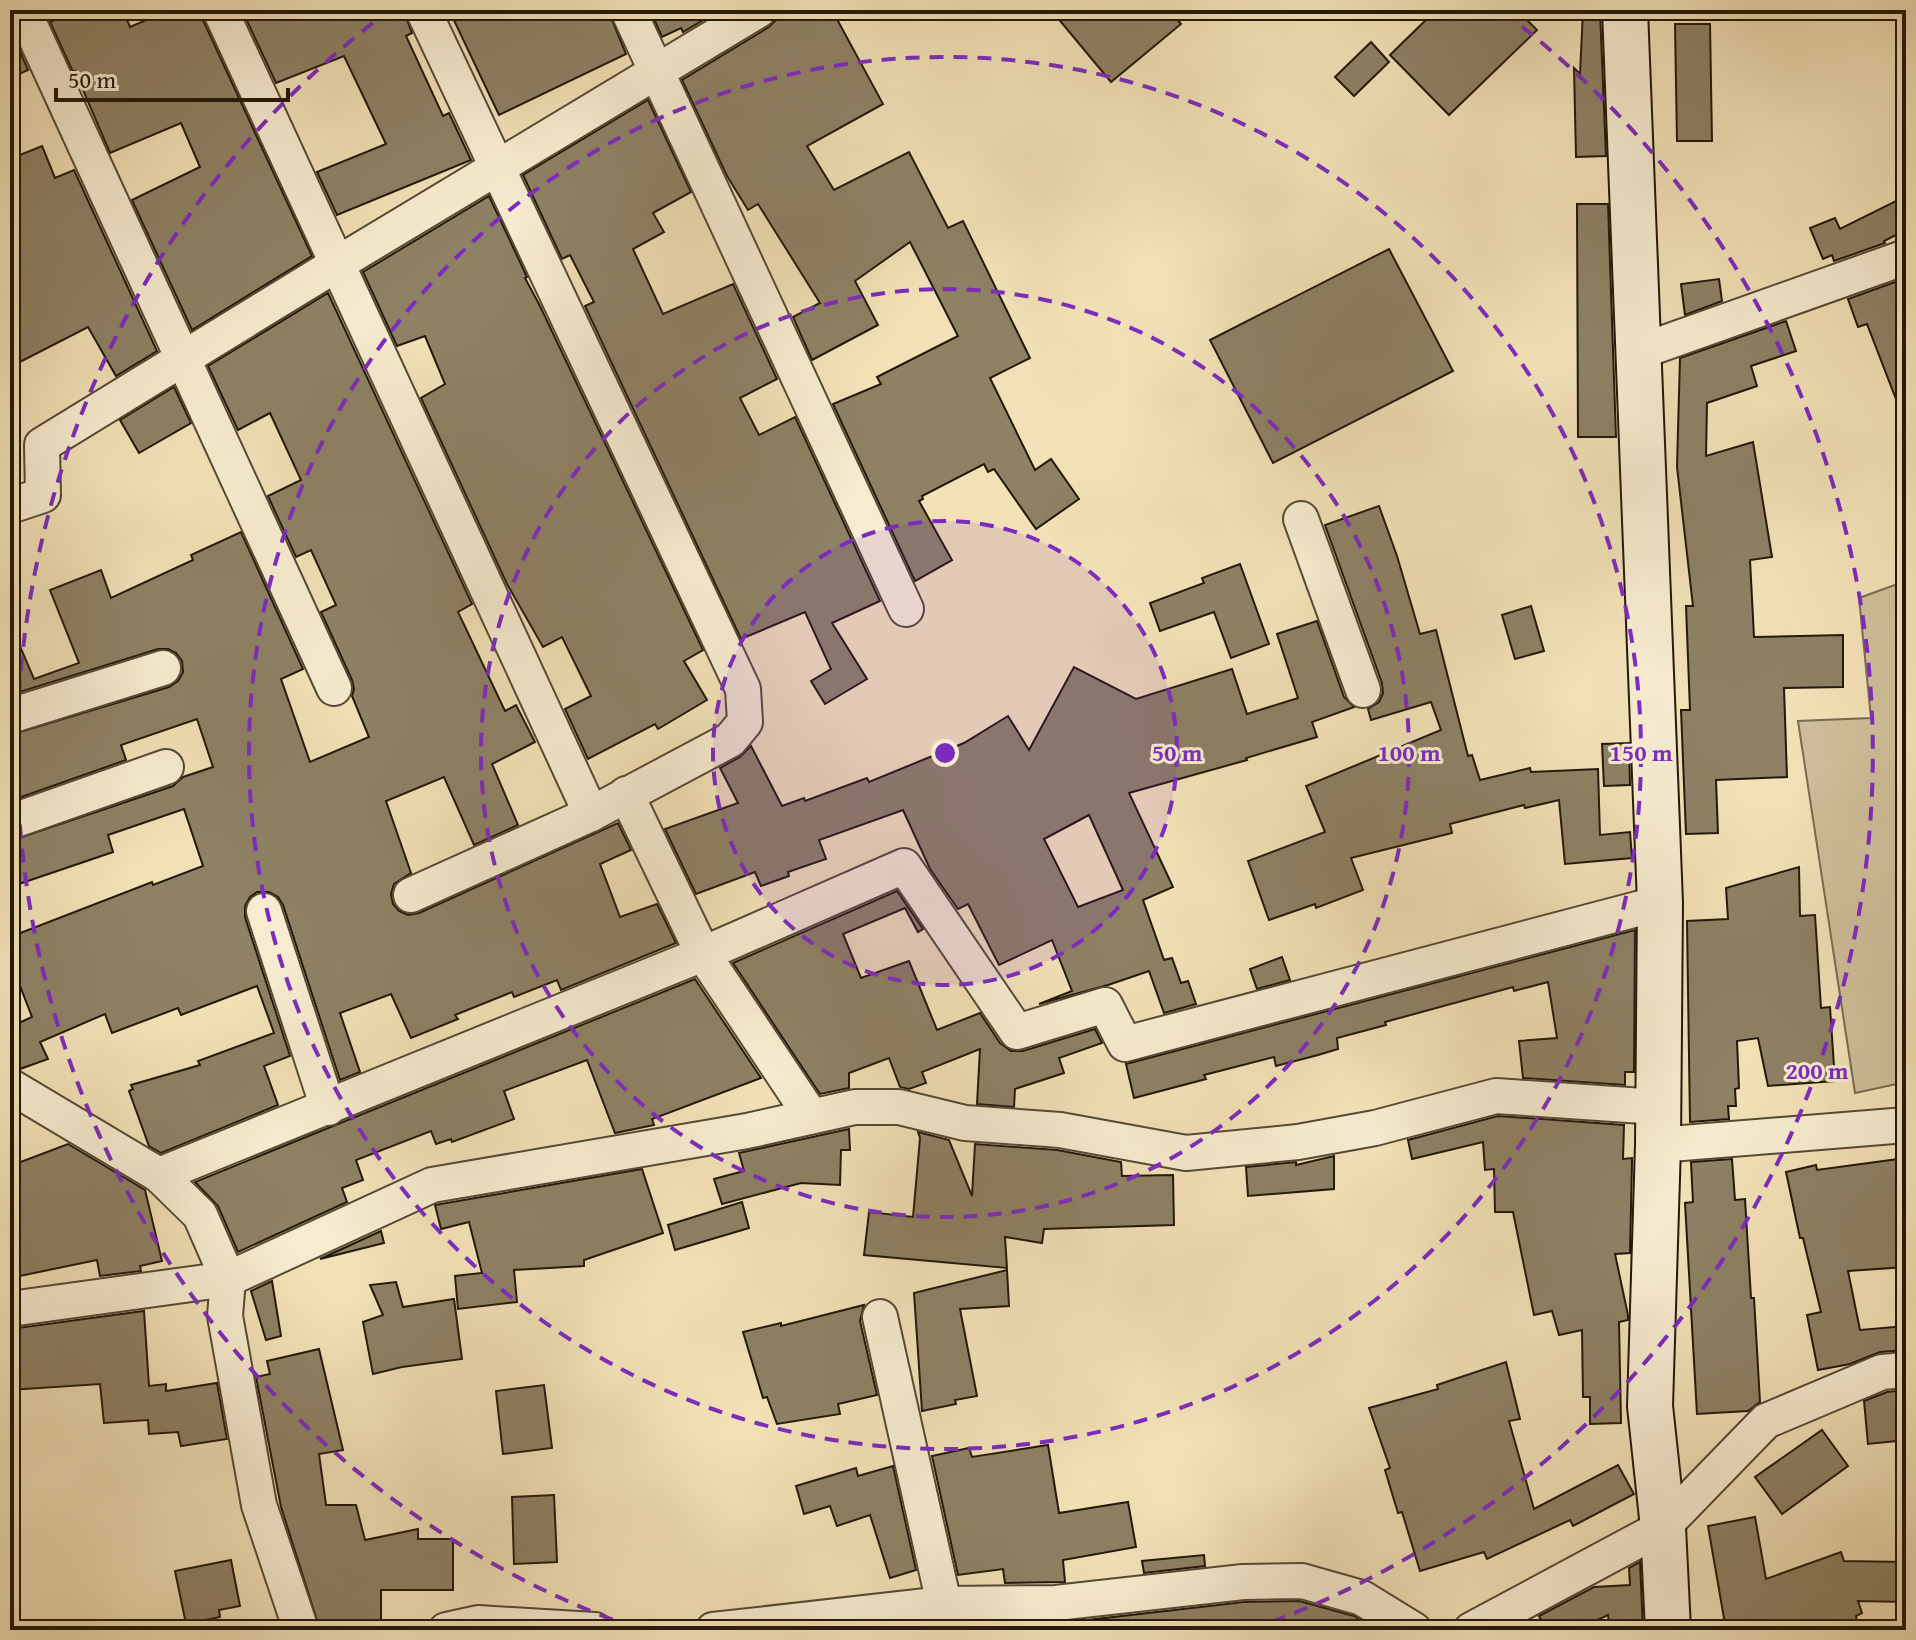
<svg xmlns="http://www.w3.org/2000/svg" width="1916" height="1640" viewBox="0 0 1916 1640" font-family="'Gentium Book Plus',serif">
<rect width="100%" height="100%" fill="#f2e1b7"/>
<filter id="stains"><feTurbulence type="fractalNoise" baseFrequency=".0025" numOctaves="4"/><feColorMatrix values="0 0 0 0 .2 0 0 0 0 .09 0 0 0 0 .02 0 0 0 .5 -.17"/></filter>
<radialGradient id="worn" r=".72"><stop offset=".6" stop-color="#630" stop-opacity="0"/><stop offset="1" stop-color="#630" stop-opacity=".3"/></radialGradient>
<polygon fill="#cfbf9a" stroke="#786c52" stroke-width="2" points="1906,581 1906,1082 1855,1093 1798,721 1871,718 1859,598"/>
<g fill="#8e8164" stroke="#22180a" stroke-width="2" fill-rule="evenodd">
<polygon points="78,10 123,10 130,27 170,10 200,10 202,18 312,256 192,330 132,200 200,167 181,123 110,153 75,71 73,72 50,22"/>
<polygon points="242,10 403,10 412,33 406,36 443,116 449,113 471,160 337,215 317,172 386,144 344,56 276,83"/>
<polygon points="445,10 608,10 626,54 499,115 451,14 448,16"/>
<polygon points="650,10 720,10 683,32 681,28 662,37"/>
<polygon points="779,10 832,10 883,104 807,146 834,190 909,152 948,228 963,221 1030,358 990,378 1035,470 1051,459 1079,499 1036,529 994,469 988,472 984,464 922,496 923,499 919,501 952,560 915,581 833,404 881,384 877,377 958,336 910,242 855,281 878,325 812,360 793,317 820,303 758,204 748,210 727,176 682,80 769,27 776,20"/>
<polygon points="1051,10 1169,10 1181,24 1111,82"/>
<polygon points="1436,10 1517,10 1537,30 1449,115 1390,55"/>
<polygon points="1583,11 1600,11 1606,156 1576,157 1574,68 1580,74"/>
<polygon points="1675,24 1710,24 1712,141 1677,141"/>
<polygon points="14,37 28,70 10,78 10,39"/>
<polygon points="1371,42 1389,62 1354,96 1335,77"/>
<polygon points="648,100 691,192 653,213 664,232 633,249 663,314 733,284 777,379 740,398 759,435 795,417 880,601 832,623 867,679 825,704 811,681 831,669 805,612 741,639 585,306 594,302 570,255 562,259 523,175"/>
<polygon points="42,146 55,178 74,170 157,351 116,376 88,327 10,367 10,159"/>
<polygon points="489,196 527,277 525,278 540,306 703,650 684,661 707,700 658,729 655,724 588,759 565,709 591,696 562,637 543,647 507,584 421,398 445,384 425,336 397,346 363,272"/>
<polygon points="1906,196 1906,230 1884,241 1885,243 1834,261 1832,255 1823,259 1810,228 1835,218 1840,229"/>
<polygon points="1577,204 1608,204 1616,437 1578,437"/>
<polygon points="1389,249 1453,371 1273,463 1210,340"/>
<polygon points="1719,279 1722,301 1685,315 1681,284"/>
<polygon points="1898,281 1906,302 1904,420 1867,324 1858,327 1848,299"/>
<polygon points="328,293 472,604 458,612 505,711 516,705 535,742 492,764 518,825 474,845 444,777 386,801 411,873 394,884 391,894 393,904 399,911 408,915 419,913 618,823 631,850 600,864 620,917 657,904 676,943 561,990 557,980 514,997 512,992 455,1015 458,1019 411,1038 391,994 340,1013 360,1072 340,1080 283,905 278,897 269,892 257,892 250,897 245,906 245,917 290,1056 264,1066 278,1105 161,1153 149,1146 129,1091 133,1089 131,1085 200,1065 198,1061 274,1033 257,986 181,1015 178,1008 112,1033 105,1014 40,1042 48,1059 20,1069 10,1060 10,1027 32,1017 10,960 10,937 152,882 153,885 203,866 184,809 108,835 113,852 10,887 10,841 173,786 183,777 213,767 197,719 121,745 126,760 10,801 10,735 169,687 178,681 183,672 182,661 176,653 168,649 158,649 10,695 10,623 34,679 79,663 50,590 101,570 111,598 193,560 191,555 241,532 303,669 281,679 310,762 369,737 352,696 354,689 352,680 321,612 336,605 311,550 296,557 268,496 301,480 270,413 238,430 208,366"/>
<polygon points="1786,321 1796,351 1751,366 1757,386 1707,403 1706,456 1753,442 1772,557 1750,560 1754,637 1843,635 1843,687 1784,688 1787,777 1716,780 1718,833 1686,834 1681,710 1690,710 1686,606 1693,606 1677,467 1680,358"/>
<polygon points="174,387 191,423 139,453 120,420"/>
<polygon points="1379,506 1397,556 1420,634 1436,630 1468,756 1472,755 1480,780 1530,768 1531,772 1598,769 1600,835 1630,832 1632,858 1565,864 1559,800 1525,808 1524,805 1450,824 1452,833 1351,858 1363,890 1316,908 1315,904 1269,920 1248,861 1325,832 1306,786 1441,730 1431,702 1371,720 1368,709 1379,702 1383,693 1382,683 1325,525"/>
<polygon points="1240,564 1269,644 1231,658 1214,612 1160,631 1150,603 1204,583 1202,578"/>
<polygon points="1531,606 1544,651 1515,659 1502,615"/>
<path d="M1317,621L1344,697L1354,707L1312,722L1317,737L1246,758L1247,760L1129,793L1173,887L1143,900L1164,960L1172,958L1181,983L1188,981L1196,1004L1164,1013L1149,971L1108,985L1039,1004L1072,991L1052,940L999,965L968,904L958,909L930,869L903,810L819,840L826,859L788,872L789,876L761,886L755,872L696,894L665,829L738,803L720,768L740,757L751,746L782,806L804,798L805,801L867,778L869,782L964,743L1008,716L1029,750L1074,667L1136,699L1232,669L1247,714L1298,698L1277,634ZM1089,815L1123,890L1078,907L1044,839Z"/>
<polygon points="1629,743 1630,785 1604,786 1602,744"/>
<polygon points="1799,867 1800,916 1815,915 1821,1008 1830,1007 1835,1081 1768,1086 1758,1038 1737,1041 1739,1088 1735,1089 1736,1106 1728,1106 1729,1119 1690,1122 1687,921 1728,919 1726,888"/>
<polygon points="897,891 923,929 918,932 905,908 843,934 861,978 909,961 937,1030 980,1013 1000,1043 1011,1051 1023,1051 1095,1029 1102,1043 1059,1058 1064,1073 1015,1089 1014,1107 977,1104 980,1049 922,1072 926,1083 909,1089 900,1087 889,1058 849,1073 849,1088 820,1094 733,963"/>
<polygon points="1635,930 1634,1072 1625,1072 1625,1085 1523,1078 1519,1041 1557,1038 1548,982 1514,991 1513,987 1385,1022 1386,1025 1337,1038 1338,1049 1318,1055 1276,1066 1274,1057 1204,1075 1206,1079 1134,1098 1126,1064"/>
<polygon points="1282,957 1290,980 1257,989 1250,969"/>
<polygon points="695,979 761,1078 652,1119 654,1125 615,1133 587,1060 504,1091 514,1119 452,1142 451,1139 436,1144 431,1131 356,1160 363,1180 342,1188 347,1202 238,1252 218,1206 195,1182"/>
<polygon points="1498,1116 1624,1125 1623,1159 1632,1158 1632,1163 1630,1253 1615,1254 1628,1315 1628,1320 1619,1322 1621,1423 1590,1424 1590,1397 1583,1397 1582,1330 1559,1335 1552,1311 1534,1315 1513,1212 1495,1212 1494,1169 1485,1170 1483,1142 1412,1159 1408,1140"/>
<polygon points="849,1129 850,1150 841,1150 840,1185 801,1183 722,1204 714,1179 744,1171 739,1153"/>
<polygon points="918,1132 949,1140 972,1196 975,1144 1057,1150 1121,1162 1122,1176 1173,1175 1174,1225 1044,1229 1042,1243 1005,1237 1007,1268 864,1255 869,1212 913,1217 920,1138"/>
<polygon points="68,1144 145,1190 162,1261 140,1266 141,1271 100,1276 97,1260 10,1278 10,1166"/>
<polygon points="1334,1156 1334,1189 1248,1196 1246,1167 1296,1162 1296,1165"/>
<polygon points="1906,1158 1906,1267 1848,1271 1860,1330 1906,1326 1906,1350 1880,1352 1850,1364 1818,1370 1807,1315 1821,1312 1803,1238 1800,1238 1786,1172 1816,1165 1817,1170"/>
<polygon points="1732,1159 1735,1200 1745,1199 1751,1298 1754,1298 1760,1402 1748,1411 1697,1414 1685,1203 1693,1202 1691,1162"/>
<polygon points="642,1169 663,1233 584,1260 584,1266 514,1270 517,1302 458,1309 455,1276 482,1273 469,1222 441,1229 435,1205"/>
<polygon points="742,1202 749,1228 675,1250 668,1225"/>
<polygon points="381,1231 384,1243 320,1259"/>
<polygon points="1007,1270 1009,1306 960,1309 977,1396 955,1400 956,1404 922,1411 914,1293"/>
<polygon points="272,1281 281,1336 266,1340 251,1291"/>
<polygon points="396,1282 403,1307 454,1299 462,1359 402,1367 373,1374 363,1322 383,1315 370,1285"/>
<polygon points="864,1305 860,1321 877,1395 838,1404 840,1414 777,1424 767,1397 763,1398 743,1332 781,1323 781,1326"/>
<polygon points="144,1311 149,1386 166,1384 166,1391 217,1383 227,1439 181,1446 178,1432 149,1434 148,1420 104,1423 100,1384 10,1390 10,1329"/>
<polygon points="319,1349 343,1450 319,1454 326,1505 356,1505 365,1540 418,1529 418,1539 453,1539 453,1590 381,1590 381,1622 356,1621 329,1630 320,1630 281,1507 256,1377 270,1374 267,1361"/>
<polygon points="1506,1362 1520,1419 1509,1421 1534,1509 1618,1465 1634,1494 1573,1526 1570,1520 1487,1559 1484,1552 1420,1571 1402,1512 1398,1513 1385,1470 1390,1468 1369,1408 1438,1389 1437,1385"/>
<polygon points="544,1385 552,1448 503,1454 496,1391"/>
<polygon points="1906,1390 1906,1440 1868,1444 1864,1401 1887,1392"/>
<polygon points="1822,1430 1848,1466 1782,1514 1755,1477"/>
<polygon points="1048,1445 1059,1513 1128,1502 1136,1547 1063,1560 1065,1582 1005,1583 1003,1569 958,1575 932,1456 969,1448 972,1457"/>
<polygon points="893,1466 916,1570 890,1578 870,1515 837,1526 830,1506 804,1514 796,1486 856,1468 858,1476"/>
<polygon points="554,1495 557,1562 514,1564 512,1497"/>
<polygon points="1755,1517 1766,1579 1841,1552 1844,1561 1906,1562 1906,1602 1858,1601 1862,1613 1856,1616 1858,1630 1726,1630 1708,1526"/>
<polygon points="1204,1555 1205,1566 1144,1573 1142,1561"/>
<polygon points="231,1560 240,1606 219,1610 220,1617 186,1624 175,1571"/>
<polygon points="1640,1562 1643,1630 1610,1630 1608,1615 1576,1630 1546,1630 1539,1616 1594,1587 1630,1585 1629,1568"/>
<polygon points="1299,1601 1354,1616 1376,1630 1010,1630 1010,1623 1069,1622 1070,1628 1070,1622 1244,1602"/>
</g>
<g fill="none" stroke-linecap="round" stroke-linejoin="round">
<g stroke="#564a35" stroke-width="38">
<g id="street">
<polyline points="23,10 334,688"/>
<polyline points="220,10 591,814"/>
<polyline points="628,10 906,609"/>
<polyline points="1639,352 1906,257"/>
<polyline points="10,506 43,495 42,445 337,264 759,10"/>
<polyline points="1301,519 1363,690"/>
<polyline points="10,716 163,668"/>
<polyline points="626,794 703,954 811,1116"/>
<polyline points="10,822 166,767"/>
<polyline points="411,895 591,814 730,740 745,722 743,689 423,10"/>
<polyline points="264,911 328,1108"/>
<polyline points="10,1086 159,1175 200,1215 228,1279 225,1316 259,1505 301,1630"/>
<polyline points="1658,1145 1906,1125"/>
<polyline points="159,1175 703,954 904,866 1017,1032 1105,1005 1125,1044 1660,903"/>
<polyline points="10,1309 228,1279 432,1185 747,1131 855,1107 899,1107 965,1123 1060,1130 1186,1153 1298,1142 1375,1128 1496,1096 1658,1107"/>
<polyline points="880,1317 944,1604"/>
<polyline points="446,1630 478,1623 595,1630"/>
<polyline points="713,1630 944,1604 1056,1603 1243,1582 1302,1581 1362,1598 1414,1630"/>
<polyline points="1471,1630 1663,1527 1766,1421 1882,1372 1906,1370"/>
</g>
</g>
<g stroke="#22180a" stroke-width="48">
<polyline id="secondary" points="1625,10 1660,903 1658,1145 1650,1406 1663,1527 1668,1630"/>
</g>
<use href="#street" stroke="#f7ecd0" stroke-width="34"/>
<use href="#secondary" stroke="#f7ecd0" stroke-width="44"/>
</g>
<circle cx="945" cy="753" r="232" fill="#7b2cbf" fill-opacity=".12"/>
<g fill="none" stroke="#7b2cbf" stroke-width="4" stroke-dasharray="14 10">
<circle cx="945" cy="753" r="232"/>
<circle cx="945" cy="753" r="464"/>
<circle cx="945" cy="753" r="696"/>
<path d="M635 1628A928 928 0 0 1 387 12M1503 12A928 928 0 0 1 1255 1628"/>
</g>
<circle cx="945" cy="753" r="12" fill="#7b2cbf" stroke="#f7ecd0" stroke-width="4"/>
<g font-size="24" text-anchor="middle" font-weight="bold" fill="#7b2cbf" stroke="#f7ecd0" stroke-width="6" stroke-linejoin="round" paint-order="stroke">
<text x="1177" y="761">50 m</text>
<text x="1409" y="761">100 m</text>
<text x="1641" y="761">150 m</text>
<text x="1817" y="1079">200 m</text>
</g>
<rect width="1916" height="1640" fill="none" stroke="#f2e1b7" stroke-width="40"/>
<rect x="12" y="12" width="1892" height="1616" fill="none" stroke="#22180a" stroke-width="4"/>
<rect x="20" y="20" width="1876" height="1600" fill="none" stroke="#22180a" stroke-width="2"/>
<path d="M56 88v12h232v-12" fill="none" stroke="#22180a" stroke-width="4"/>
<text x="68" y="88" font-size="24" fill="#22180a" stroke="#f7ecd0" stroke-width="6" paint-order="stroke">50 m</text>
<rect width="100%" height="100%" filter="url(#stains)"/>
<rect width="100%" height="100%" fill="url(#worn)"/>
</svg>
